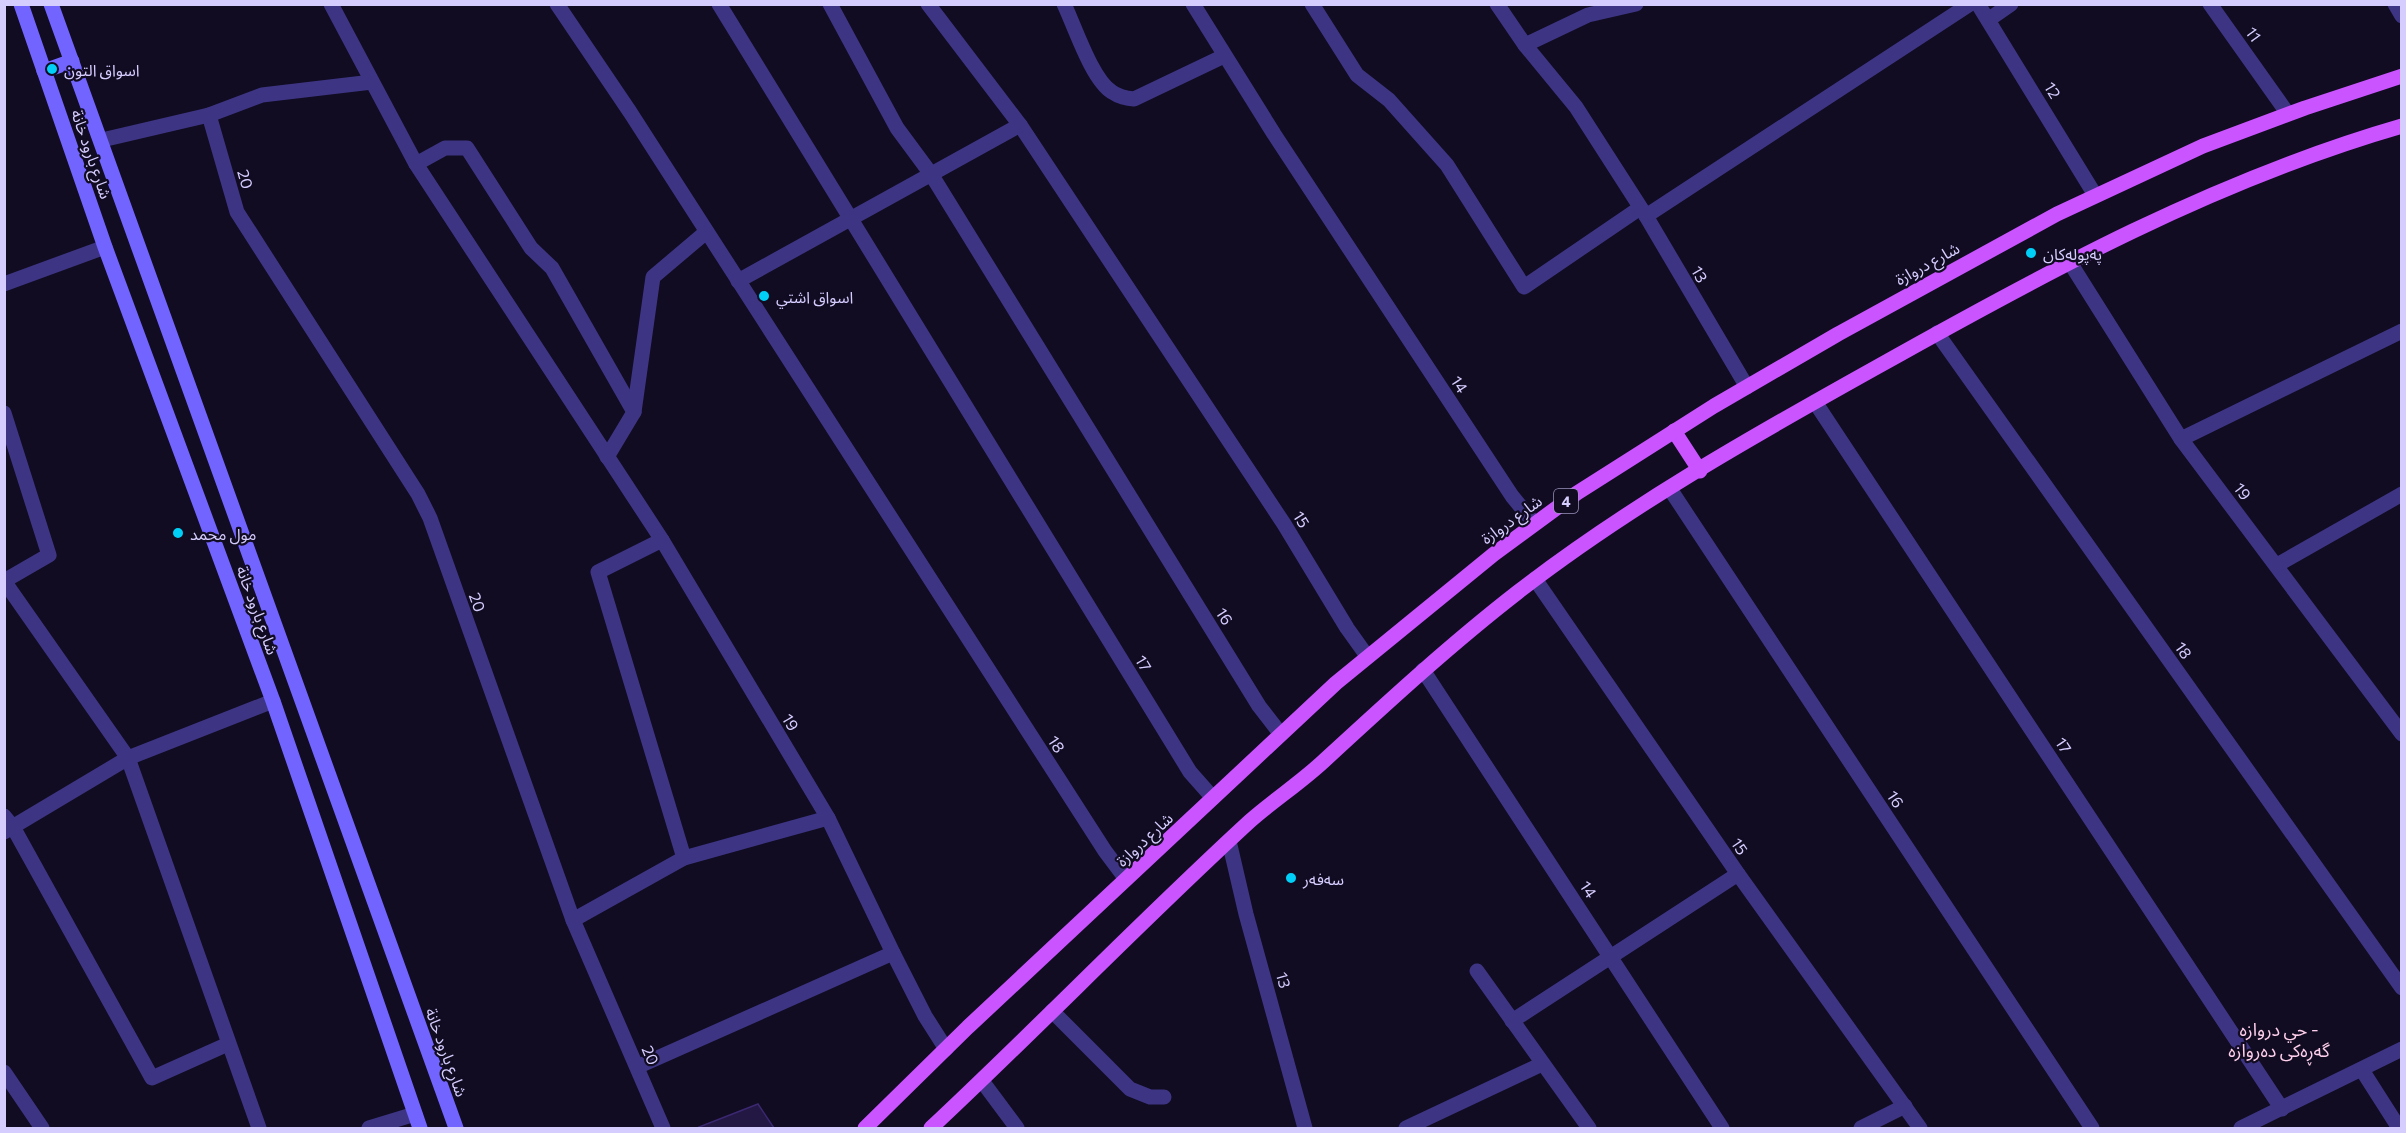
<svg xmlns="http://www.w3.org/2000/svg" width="2406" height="1133" viewBox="0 0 2406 1133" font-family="Commissioner,'Noto Sans Arabic',sans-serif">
<rect width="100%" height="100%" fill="#110c22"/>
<polygon fill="#231744" stroke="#3b2871" stroke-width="1.5" points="758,1104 774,1128 700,1128 699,1127"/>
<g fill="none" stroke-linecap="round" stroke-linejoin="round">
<g stroke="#3d3584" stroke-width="15">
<polyline points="331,4 416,164 662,540 828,818 893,953 925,1016 946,1049"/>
<polyline points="557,4 630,112 1105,851 1126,879"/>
<polyline points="719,4 1190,772 1213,798"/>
<polyline points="830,4 897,128 931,174 1259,706 1280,733"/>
<polyline points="928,4 1020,125 1284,524 1347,628 1367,656"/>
<path d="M1064,4C1075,27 1092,80 1112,92C1119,97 1126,98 1134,99L1224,56"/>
<polyline points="1193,4 1274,134 1512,496 1534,523"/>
<polyline points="1312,4 1357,75 1389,100 1447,165 1524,287 1640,208"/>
<polyline points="1497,4 1525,45 1576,107 1646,216 1747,387"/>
<polyline points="1978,4 2095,195"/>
<polyline points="2210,4 2288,114"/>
<polyline points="2395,4 2402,16"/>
<polyline points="1988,20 2011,4"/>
<polyline points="1525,45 1588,15 1636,4"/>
<polyline points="209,115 237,212 418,494 430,518 573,920 663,1128"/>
<polyline points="102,140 209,115 262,95 372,82"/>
<polyline points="416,164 445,148 467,148 531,248 552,268 634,412"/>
<polyline points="1646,216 1970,4"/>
<polyline points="2069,261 2181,439 2402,734"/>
<polyline points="738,281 1020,125"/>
<polyline points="4,284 105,247"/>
<polyline points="1937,333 2402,988"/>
<polyline points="1815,402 2282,1109"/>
<polyline points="4,413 49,555 4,581 128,758 259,1128"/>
<polyline points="2181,439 2402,331"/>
<polyline points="607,457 634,412 653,277 705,233"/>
<polyline points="1670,489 2092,1128"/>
<polyline points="662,540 598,572 684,858"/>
<polyline points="2277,565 2402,494"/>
<polyline points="1535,579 1738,874 1920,1128"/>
<polyline points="1423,670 1722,1128"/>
<polyline points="4,816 13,827 152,1078 228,1044"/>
<polyline points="4,832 128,758 273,701"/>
<polyline points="1229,841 1246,914 1305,1128"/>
<polyline points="573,920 684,858 828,818"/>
<polyline points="1477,971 1589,1128"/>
<polyline points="1052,1011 1130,1089 1150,1097 1164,1097"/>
<polyline points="1512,1021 1738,874"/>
<polyline points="637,1067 893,953"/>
<polyline points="2362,1070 2399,1128"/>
<polyline points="4,1072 42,1128"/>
<polyline points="982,1081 1017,1128"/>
<polyline points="369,1128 415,1114"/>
<polyline points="1406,1128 1542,1064"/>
<polyline points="1861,1128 1905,1106"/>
<polyline points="2241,1128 2402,1049"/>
</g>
<g stroke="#7264ff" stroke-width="15">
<polyline points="21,4 105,247 273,701 420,1128"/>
<polyline points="51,4 456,1128"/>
<polyline points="44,71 72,61"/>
</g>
<g stroke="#ca54ff" stroke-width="15">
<polyline points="1674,431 1700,471"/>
<polyline points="865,1128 968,1027 1336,683 1494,554 1577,493 1714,406 1838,334 2057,214 2203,146 2305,108 2402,76"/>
<path d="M931,1128C1039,1027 1141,921 1250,821C1275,799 1303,781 1327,758C1389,701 1451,644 1518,592C1629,506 1755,435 1877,367C2046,272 2215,180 2402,126"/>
</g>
</g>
<g fill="#00d0f8" stroke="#110c22" stroke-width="2">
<circle cx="52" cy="69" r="6"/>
<circle cx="2031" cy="253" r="6"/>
<circle cx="764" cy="296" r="6"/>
<circle cx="178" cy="533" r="6"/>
<circle cx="1291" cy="878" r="6"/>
</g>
<g text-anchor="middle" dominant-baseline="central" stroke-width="4.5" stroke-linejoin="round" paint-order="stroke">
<rect fill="#110c22" stroke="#9b93bd" stroke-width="1.5" x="1554" y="489" width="24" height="24" rx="4.5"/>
<g font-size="15" font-weight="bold" fill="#d6cdff">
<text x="1566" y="501">4</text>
</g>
<g font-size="16" fill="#d6cdff" stroke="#110c22">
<text transform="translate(2254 34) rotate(54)">11</text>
<text transform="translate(2053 90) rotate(59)">12</text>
<text transform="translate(92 154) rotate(71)">شارع بارود خانة</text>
<text transform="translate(246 179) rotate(74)">20</text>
<text transform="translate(1927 263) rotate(-29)">شارع دروازة</text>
<text transform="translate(1700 274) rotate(60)">13</text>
<text transform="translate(1460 384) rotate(57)">14</text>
<text transform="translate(2243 491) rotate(53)">19</text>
<text transform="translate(1302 519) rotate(58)">15</text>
<text transform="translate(1511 519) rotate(-36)">شارع دروازة</text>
<text transform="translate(478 602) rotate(70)">20</text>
<text transform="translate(258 610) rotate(70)">شارع بارود خانة</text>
<text transform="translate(1225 616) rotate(58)">16</text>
<text transform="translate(2184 650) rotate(55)">18</text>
<text transform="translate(1144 663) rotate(59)">17</text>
<text transform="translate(791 722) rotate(59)">19</text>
<text transform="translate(1057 744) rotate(57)">18</text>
<text transform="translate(2064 745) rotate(57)">17</text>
<text transform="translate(1896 799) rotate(57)">16</text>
<text transform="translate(1144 839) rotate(-43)">شارع دروازة</text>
<text transform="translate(1740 846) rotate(56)">15</text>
<text transform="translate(1589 889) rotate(57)">14</text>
<text transform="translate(1284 980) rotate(75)">13</text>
<text transform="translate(447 1052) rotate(70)">شارع بارود خانة</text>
<text transform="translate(651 1055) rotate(67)">20</text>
</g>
<g font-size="16" fill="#d6cdff" stroke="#110c22" text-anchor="start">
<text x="64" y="69">اسواق التون</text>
<text x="2043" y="253">پەپولەکان</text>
<text x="776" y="296">اسواق اشتي</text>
<text x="190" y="533">مول محمد</text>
<text x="1303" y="878">سەفەر</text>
</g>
<g font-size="18" fill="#ffcfeb" stroke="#110c22">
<text x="2279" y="1029">حي دروازه -<tspan x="2279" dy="21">گەڕەکی دەروازە</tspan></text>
</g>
</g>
<rect width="2406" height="1133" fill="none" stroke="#d6cdff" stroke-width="12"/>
</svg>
